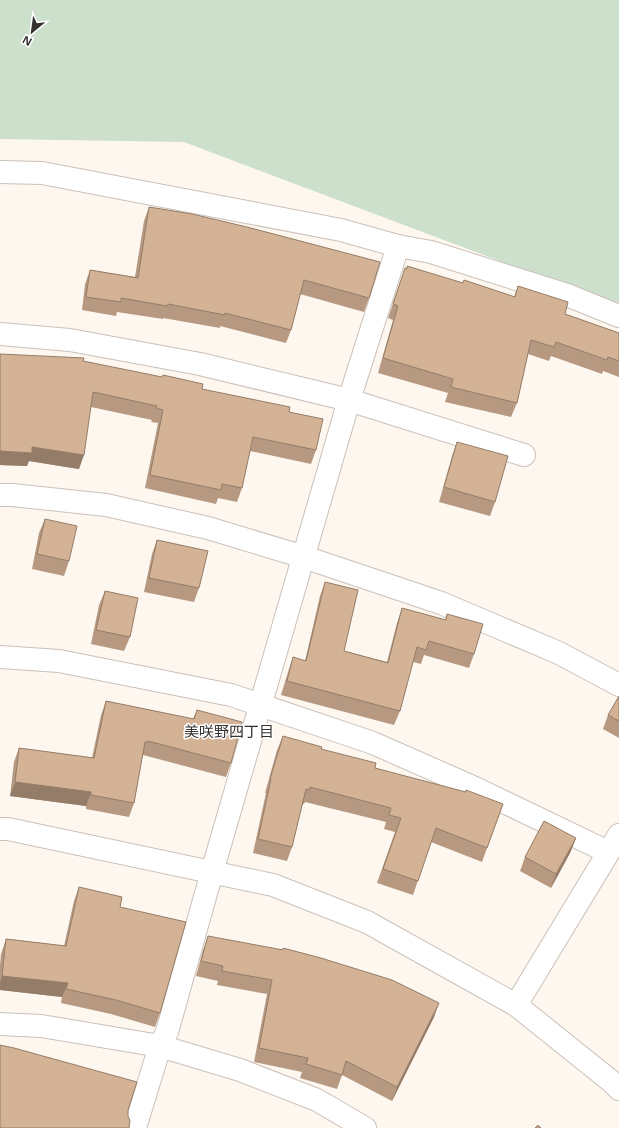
<svg xmlns="http://www.w3.org/2000/svg" width="619" height="1128" viewBox="0 0 619 1128" font-family="'Open Sans','Noto Sans JP',sans-serif">
<rect width="100%" height="100%" fill="#fef7f0"/>
<polygon fill="#cce0cb" points="0,0 619,0 619,306 184,142 0,139"/>
<g fill="none" stroke-linecap="round" stroke-linejoin="round">
<g stroke="#cac1b9" stroke-width="24">
<g id="street">
<polyline points="0,172 42,173 341,230 398,246 431,252 567,295 619,316"/>
<polyline points="0,334 70,340 200,364 349,400 524,455"/>
<polyline points="0,495 12,495 106,505 208,528 304,557 441,603 559,653 619,685"/>
<polyline points="0,657 59,661 231,695 373,743 475,788 608,852"/>
<polyline points="516,1005 619,835"/>
<polyline points="0,1024 41,1026 160,1046 240,1070 317,1100 365,1128"/>
<polyline points="135,1128 160,1046 167,1032 212,872 349,400 398,246"/>
</g>
</g>
<g stroke="#cac1b9" stroke-width="24">
<polyline id="secondary" points="0,829 8,829 273,885 367,922 516,1005 612,1082 619,1089"/>
</g>
<use href="#street" stroke="#fff" stroke-width="22"/>
<use href="#secondary" stroke="#fff" stroke-width="22"/>
</g>
<g fill="#b69980">
<polygon points="149,207 369,298 364,312 300,294 291,330 286,343 220,326 220,328 163,318 163,319 117,312 116,316 82,310 85,284 90,270 135,277 144,221"/>
<polygon points="405,268 514,297 518,286 565,314 619,333 619,377 603,371 602,374 551,356 549,361 528,354 517,403 511,417 445,402 448,393 378,373 393,320 388,318"/>
<polygon points="83,361 202,389 289,412 316,450 311,464 250,451 242,488 237,502 218,498 216,504 145,488 158,423 151,422 152,420 91,407 79,469 29,461 27,466 0,465"/>
<polygon points="457,442 495,502 490,516 439,502 452,456"/>
<polygon points="45,519 69,561 64,576 32,569 39,533"/>
<polygon points="157,540 199,588 194,602 144,592 152,554"/>
<polygon points="325,582 344,651 387,662 397,623 402,608 445,620 447,614 474,654 469,668 424,655 421,664 413,662 400,711 394,725 281,695 288,672 293,657 305,661 320,596"/>
<polygon points="105,591 130,637 124,651 91,644 99,605"/>
<polygon points="619,696 619,738 603,729 608,715"/>
<polygon points="106,701 193,719 197,710 231,763 226,777 143,755 142,756 134,803 129,817 86,809 86,806 10,796 14,762 19,748 92,758 101,715"/>
<polygon points="283,736 321,749 375,768 503,804 482,862 431,842 413,895 377,883 395,832 384,829 386,822 305,802 304,804 302,804 292,847 287,861 253,853 266,793 265,793 277,750"/>
<polygon points="576,838 570,853 551,888 520,871 525,857"/>
<polygon points="79,887 120,907 160,1013 155,1027 111,1014 61,1003 62,997 0,990 0,965 1,954 6,939 64,946 74,901"/>
<polygon points="208,936 434,1017 392,1101 342,1075 337,1089 300,1078 302,1072 254,1062 267,994 217,985 218,981 196,976 203,950"/>
</g>
<g fill="#947d68">
<polygon points="32,447 84,455 79,469 29,461 27,466 0,465 0,451"/>
<polygon points="15,782 91,792 86,806 10,796"/>
<polygon points="576,838 570,853 551,888 556,874"/>
<polygon points="2,976 68,983 62,997 0,990 0,983"/>
<polygon points="439,1003 434,1017 392,1101 397,1087"/>
</g>
<g fill="#d4b295" stroke="#947d68">
<polygon points="149,207 192,214 247,227 380,262 369,298 304,280 291,330 225,313 225,315 168,304 167,306 121,298 121,302 86,297 90,270 138,278"/>
<polygon points="407,266 463,283 464,280 515,297 518,286 568,302 565,314 619,333 619,361 608,357 607,360 556,342 554,347 531,340 517,403 451,387 453,379 383,358 398,306 393,304 405,268 407,269"/>
<polygon points="0,354 84,358 83,361 162,377 163,375 203,384 202,389 290,407 289,412 323,419 316,450 253,437 242,488 222,484 221,490 150,475 163,410 156,408 157,406 93,392 84,455 32,447 32,453 0,451"/>
<polygon points="457,442 508,456 495,502 444,487"/>
<polygon points="45,519 77,526 69,561 37,554"/>
<polygon points="157,540 208,551 199,588 149,578"/>
<polygon points="325,582 358,590 344,651 388,663 402,608 446,620 447,614 483,624 474,654 429,641 426,650 417,647 400,711 287,681 293,657 306,661"/>
<polygon points="105,591 138,598 130,637 96,630"/>
<polygon points="619,696 619,721 608,715"/>
<polygon points="106,701 194,719 197,710 242,722 231,763 148,741 148,742 145,742 134,803 91,795 91,792 15,782 19,748 94,758"/>
<polygon points="283,736 322,747 321,749 376,763 375,768 466,792 466,790 503,804 487,848 436,828 418,881 383,869 401,818 389,815 391,808 310,787 309,790 306,789 292,847 258,839 271,779 270,779"/>
<polygon points="544,821 576,838 556,874 525,857"/>
<polygon points="79,887 122,897 120,907 186,922 160,1013 116,1000 66,989 68,983 2,976 6,939 66,946"/>
<polygon points="208,936 283,950 283,948 321,958 392,980 439,1003 397,1087 346,1061 342,1075 306,1064 308,1058 259,1048 272,980 222,971 223,966 201,961"/>
<polygon points="0,1045 14,1048 137,1082 128,1110 128,1116 130,1121 129,1128 3,1128 0,1127"/>
<polygon points="538,1125 541,1128 535,1128"/>
</g>
<g text-anchor="middle" dominant-baseline="central" stroke-width="3" stroke-linejoin="round" paint-order="stroke">
<g font-size="15" fill="#35312e" stroke="#fff">
<text x="229" y="731">美咲野四丁目</text>
</g>
</g>
<g transform="translate(32 32) rotate(209)" stroke="#ffffff" stroke-width="3" paint-order="stroke">
<path d="M0-3L7 15L0 10L-7 15Z" fill="#35312e"/>
<text y="-6" font-size="11" font-weight="bold" text-anchor="middle" fill="#35312e">N</text>
</g>
</svg>
